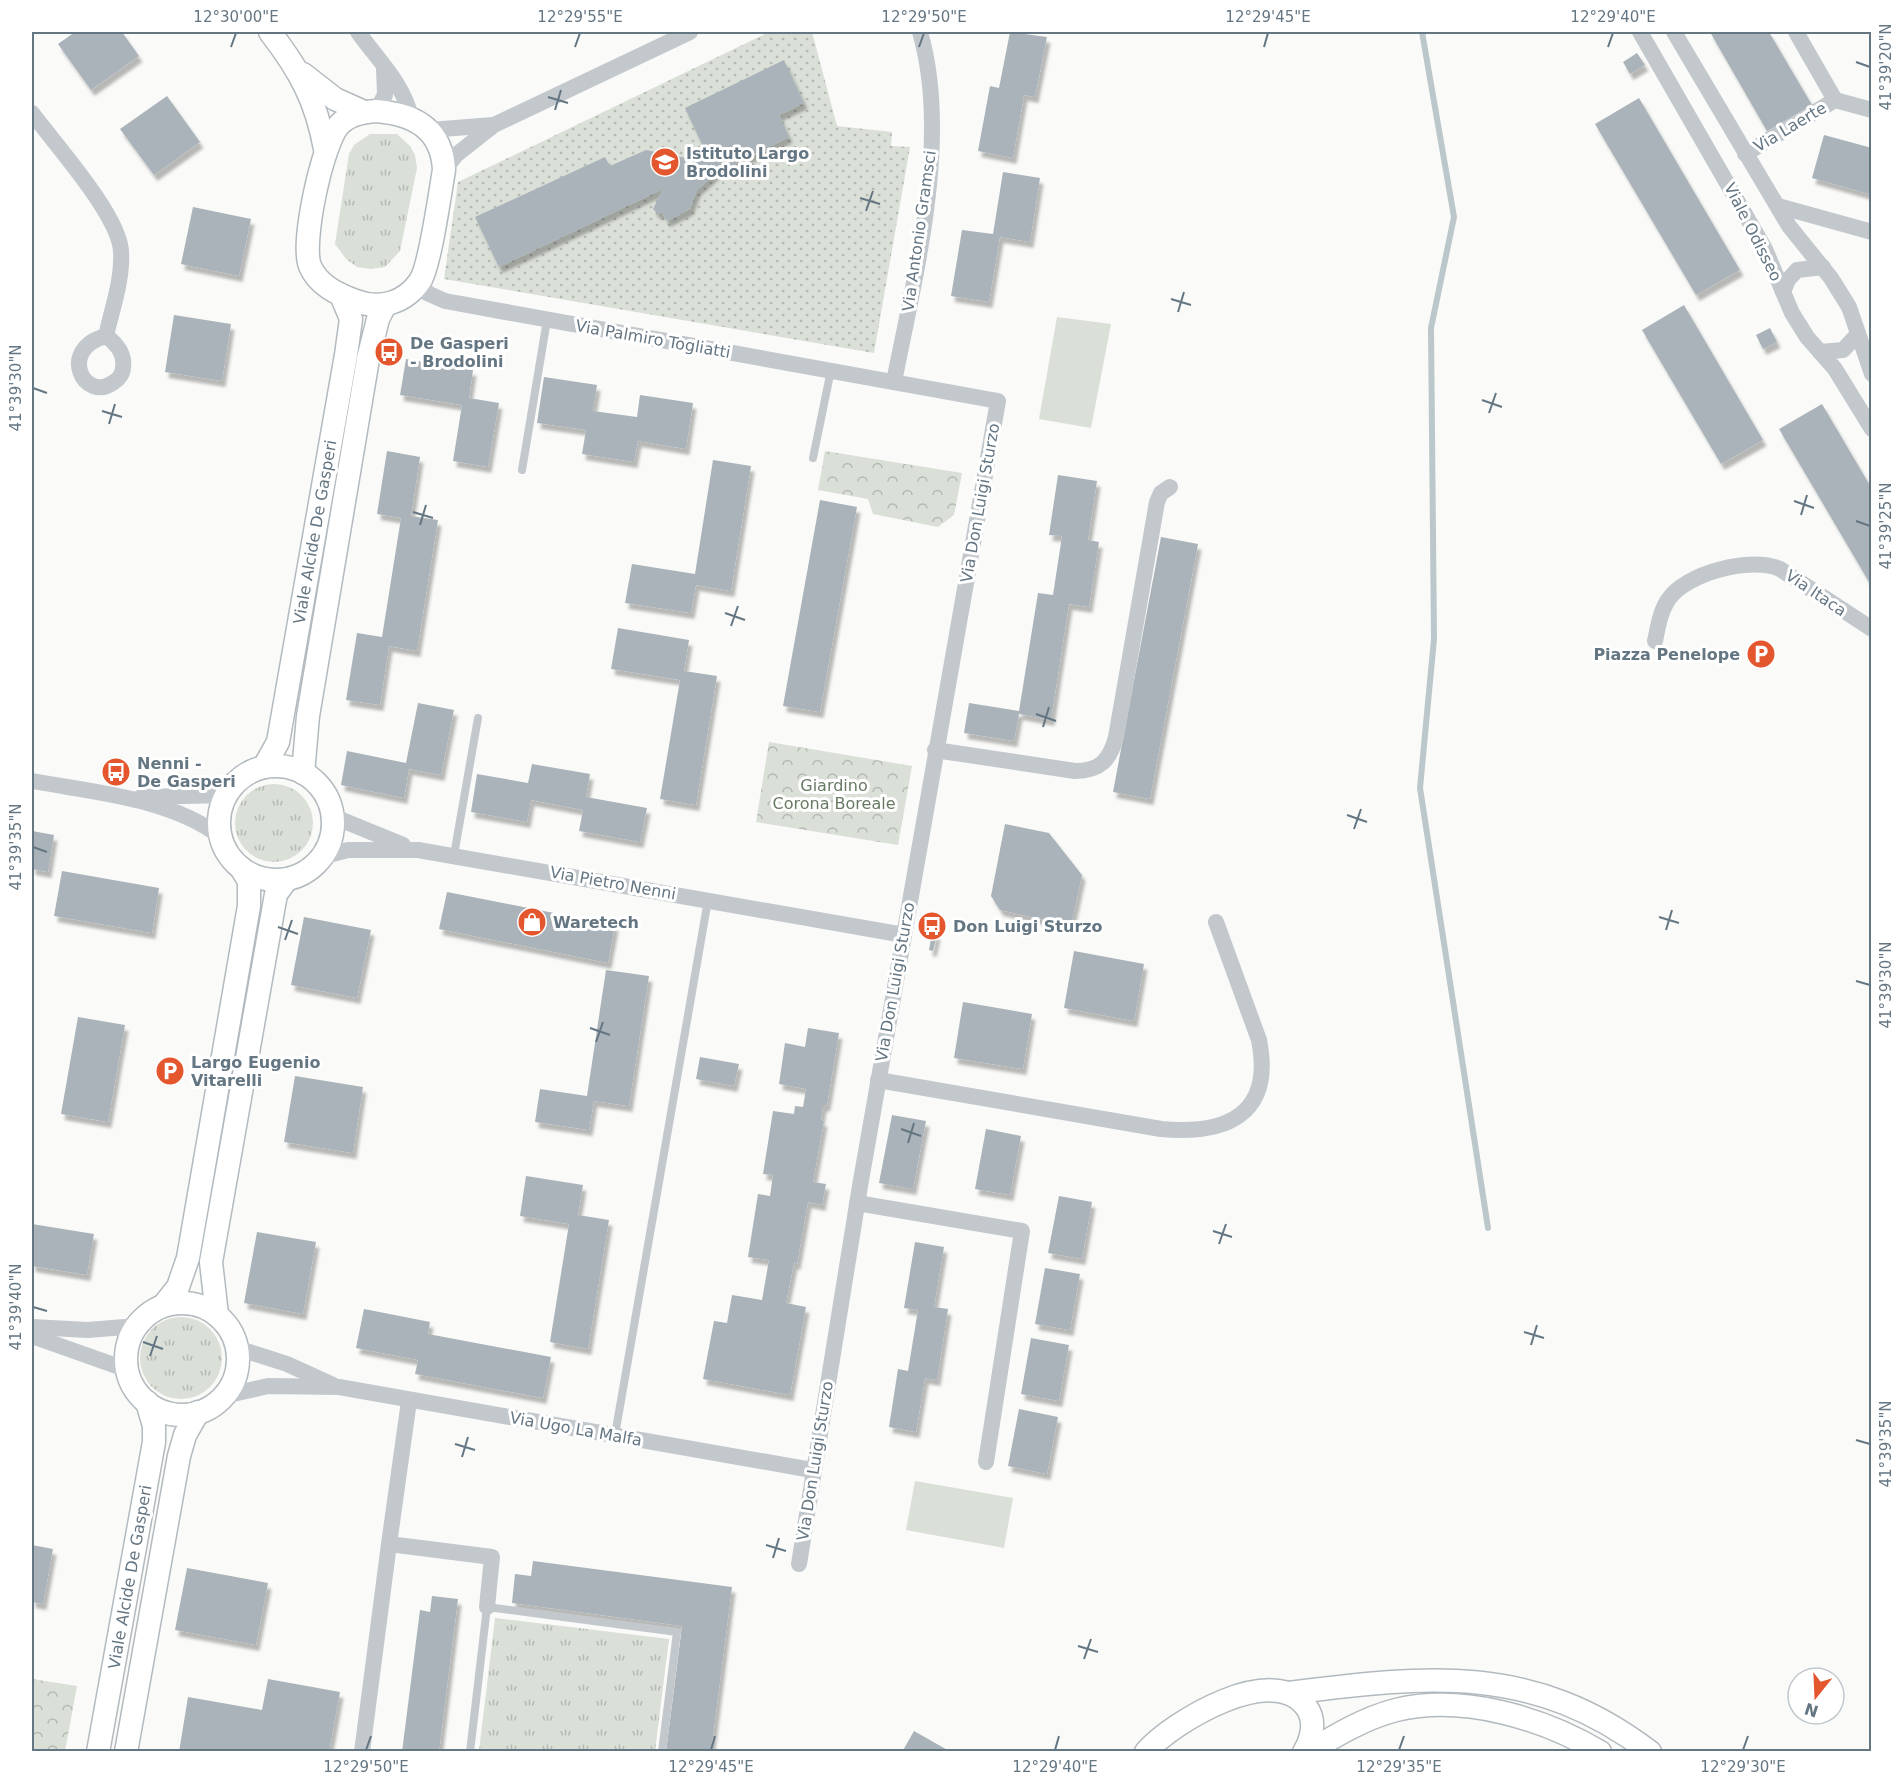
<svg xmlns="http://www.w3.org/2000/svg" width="1903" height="1783" viewBox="0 0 1903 1783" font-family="'DejaVu Sans',sans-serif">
<defs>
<pattern id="grass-tufts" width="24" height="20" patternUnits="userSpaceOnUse" patternTransform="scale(1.5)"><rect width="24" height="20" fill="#dadfd7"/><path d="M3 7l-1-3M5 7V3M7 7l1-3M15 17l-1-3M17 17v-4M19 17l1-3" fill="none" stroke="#b4b9b4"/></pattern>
<pattern id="park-crowns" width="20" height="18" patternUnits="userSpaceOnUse" patternTransform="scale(1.5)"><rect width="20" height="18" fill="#dadfd7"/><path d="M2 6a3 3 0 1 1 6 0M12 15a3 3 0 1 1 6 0" fill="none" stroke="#b4b9b4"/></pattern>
<pattern id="garden-dots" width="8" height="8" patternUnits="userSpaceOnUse" patternTransform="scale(1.5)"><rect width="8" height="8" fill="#dadfd7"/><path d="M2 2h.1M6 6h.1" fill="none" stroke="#b4b9b4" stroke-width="1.8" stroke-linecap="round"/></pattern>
<filter id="shadow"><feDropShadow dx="3.5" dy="6" stdDeviation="1.5" flood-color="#0004"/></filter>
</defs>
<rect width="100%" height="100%" fill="#fafaf8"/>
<g fill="url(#grass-tufts)">
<polygon points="370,134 397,134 410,146 415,155 417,168 400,251 385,267 371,269 357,267 346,259 335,244 349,154 354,145"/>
<circle cx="274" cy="823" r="39"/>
<circle cx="181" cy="1358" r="41"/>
<polygon points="495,1618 669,1639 655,1751 479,1751"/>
</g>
<g fill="url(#park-crowns)">
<polygon points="825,451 962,473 954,515 938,527 873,514 868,499 818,490"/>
<polygon points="769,742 912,766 898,845 756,822"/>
<polygon points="32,1679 77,1686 65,1751 32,1751"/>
</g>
<polygon fill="url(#garden-dots)" points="769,32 812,32 837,126 892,132 891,146 910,147 874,353 444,279 458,182"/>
<g fill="#dadfd7">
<polygon points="1057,317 1111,324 1091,428 1039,419"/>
<polygon points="915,1481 1013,1498 1004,1548 906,1530"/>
</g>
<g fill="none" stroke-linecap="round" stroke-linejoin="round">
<polyline stroke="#bbc7cb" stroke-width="6" points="1422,32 1454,217 1431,328 1434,639 1420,788 1488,1228"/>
</g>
<g fill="#aab3b9" filter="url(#shadow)">
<polygon points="75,32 122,32 139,56 91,90 58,44"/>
<polygon points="1010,32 1047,37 1035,97 1024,95 1013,158 978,151 990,86 999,88"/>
<polygon points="1710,32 1769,32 1812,105 1767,131"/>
<polygon points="1637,53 1645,65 1630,74 1623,62"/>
<polygon points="784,60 804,103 779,115 789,137 732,166 721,163 715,174 697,190 690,209 667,221 662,212 658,214 653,209 663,189 499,267 475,217 605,157 610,166 646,150 696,160 707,155 685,108"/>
<polygon points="167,96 200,142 154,175 120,129"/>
<polygon points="1639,98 1740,270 1696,295 1595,124"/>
<polygon points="1824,135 1872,148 1872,195 1812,178"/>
<polygon points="1003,172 1040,178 1030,242 1000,237 989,302 951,296 962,230 993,234"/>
<polygon points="193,207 251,219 239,276 181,264"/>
<polygon points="1684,305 1763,440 1721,464 1642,330"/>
<polygon points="174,315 231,324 222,381 165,372"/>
<polygon points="1770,328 1777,342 1763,349 1756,335"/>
<polygon points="406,359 473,370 469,398 499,403 488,467 453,461 462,405 400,395"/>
<polygon points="544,377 597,385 593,411 637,417 640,395 693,403 686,449 638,441 634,462 582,454 586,430 537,423"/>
<polygon points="1822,404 1872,489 1872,587 1779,429"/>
<polygon points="387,451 420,457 411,516 438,520 417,651 389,646 380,705 346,700 357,633 382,637 401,518 377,514"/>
<polygon points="713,460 751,466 731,591 696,585 691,613 625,603 632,564 695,574"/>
<polygon points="1058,475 1097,481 1088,540 1099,542 1089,607 1069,604 1051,720 1019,714 1014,741 964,733 969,703 1019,711 1038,593 1053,595 1062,536 1049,535"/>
<polygon points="820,500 857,507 820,712 783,706"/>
<polygon points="1161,537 1198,544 1150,799 1113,792"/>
<polygon points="618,628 689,640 684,671 717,676 696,805 660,799 680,680 611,669"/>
<polygon points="418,703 454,710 441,775 409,769 404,798 341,785 347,751 406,763"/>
<polygon points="532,764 590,774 586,797 647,808 640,842 579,831 583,810 531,800 527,822 471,812 477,774 528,783"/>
<polygon points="1005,824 1049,833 1082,875 1071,926 1000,910 991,896"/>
<polygon points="32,831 54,835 48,872 32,869"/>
<polygon points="62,871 159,888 152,933 54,916"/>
<polygon points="447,892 615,925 608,963 439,929"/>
<polygon points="304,917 371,930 357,998 291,985"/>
<polygon points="932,933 937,934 933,951 929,950"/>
<polygon points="1074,951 1144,964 1134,1021 1064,1008"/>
<polygon points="606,970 649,976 629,1106 594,1101 589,1130 535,1122 540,1089 587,1096"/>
<polygon points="963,1002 1032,1014 1023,1069 954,1058"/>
<polygon points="78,1017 125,1025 108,1122 61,1114"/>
<polygon points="808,1028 839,1033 827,1105 823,1106 821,1120 824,1121 813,1182 826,1184 822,1205 808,1202 797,1264 794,1263 786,1303 806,1307 790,1395 703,1379 714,1321 727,1323 732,1295 762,1300 769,1260 748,1257 758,1194 770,1196 773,1175 763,1174 773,1111 794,1114 795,1106 803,1107 806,1089 779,1084 785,1043 805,1047"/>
<polygon points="700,1057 739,1064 734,1086 696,1079"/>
<polygon points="295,1076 363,1087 353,1153 284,1142"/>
<polygon points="892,1115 926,1121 913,1189 879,1183"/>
<polygon points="986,1129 1021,1136 1010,1195 975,1189"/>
<polygon points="526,1176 583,1185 578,1215 609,1220 588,1349 550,1342 569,1224 520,1216"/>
<polygon points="1059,1196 1092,1202 1082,1259 1048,1253"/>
<polygon points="32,1224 94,1234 87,1275 32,1266"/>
<polygon points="257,1232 316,1242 303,1314 244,1303"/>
<polygon points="915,1242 944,1247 934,1307 948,1309 937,1380 925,1378 916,1432 889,1427 898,1369 908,1371 918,1310 904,1308"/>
<polygon points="1045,1268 1080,1274 1070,1330 1035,1324"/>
<polygon points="364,1309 430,1322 428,1334 551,1357 543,1398 415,1374 418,1360 356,1348"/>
<polygon points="1031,1338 1069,1345 1059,1401 1021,1394"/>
<polygon points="1019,1409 1058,1417 1047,1474 1008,1466"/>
<polygon points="32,1545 53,1549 43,1604 32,1602"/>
<polygon points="533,1561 732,1587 711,1752 666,1752 682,1626 512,1603 515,1574 531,1576"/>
<polygon points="187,1568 268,1583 256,1645 175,1630"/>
<polygon points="432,1596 458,1599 439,1752 402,1752 420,1610 430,1612"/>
<polygon points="268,1679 340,1692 329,1752 179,1752 188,1697 262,1710"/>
<polygon points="914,1731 951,1752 902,1752"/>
</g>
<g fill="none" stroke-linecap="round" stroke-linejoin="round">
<g stroke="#b3babf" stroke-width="25">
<g id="secondary">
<path d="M270,32C300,71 316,100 325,149"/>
<polyline points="303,74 335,99 364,112"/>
<path d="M376,111C414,114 442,129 444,170C440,193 430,266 420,281C405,303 380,310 356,301C337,294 318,285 310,266C301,243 322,144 339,125C348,115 362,112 376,111Z"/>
<circle cx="276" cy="823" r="57"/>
<polyline points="264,767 278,742 346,355 351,319 341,295"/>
<polyline points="303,773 308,716 368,359 378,319 385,305"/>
<circle cx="182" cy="1359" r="56"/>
<polyline points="163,1306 178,1287 188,1258 249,906 249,881 241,868"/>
<polyline points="217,1315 211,1262 276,894 287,879"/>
<path d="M1288,1693C1425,1676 1532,1662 1650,1752"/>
<polyline points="98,1752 154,1442 154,1426 147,1402"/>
<polyline points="126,1752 179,1456 185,1435 198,1412"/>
<path d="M1146,1752C1172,1722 1275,1660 1307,1708C1316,1721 1312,1739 1304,1752"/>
<path d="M1309,1752C1336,1735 1365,1718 1396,1710C1463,1694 1543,1718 1600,1752"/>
</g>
</g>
<g stroke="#c3c8cc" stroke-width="8">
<polyline points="813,458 831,370"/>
<polyline points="522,470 547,320"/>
<polyline points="454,855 478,718"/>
<polyline points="615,1435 708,900"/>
<polyline points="470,1752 487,1607 677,1632 662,1752"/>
</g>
<g stroke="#c3c8cc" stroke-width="16">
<path d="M358,32C378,60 403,83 411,117"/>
<polyline points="1640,32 1765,249 1792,313 1807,337 1835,369 1872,429"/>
<polyline points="1674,32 1789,226 1831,278 1849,307 1872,374"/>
<polyline points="1796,32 1835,100"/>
<polyline points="376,111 385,95 384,68"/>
<path d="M32,113C55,144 119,215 121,251C123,279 112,309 106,336C116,343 125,354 123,367C123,373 119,379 114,382C84,404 57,349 106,336"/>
<polyline points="430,130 493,125"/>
<polyline points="1745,154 1835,100 1872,110"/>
<polyline points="444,170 456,155 494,125 690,32"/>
<polyline points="1778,206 1872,232"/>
<polyline points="421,280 427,293 445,301 998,401 860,1186 799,1564"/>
<polyline points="1783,292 1788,280 1797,270 1823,267"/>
<polyline points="1820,352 1843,350 1858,334"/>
<path d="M894,382C915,274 951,139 920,32"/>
<path d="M1655,641C1658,627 1660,612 1668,600C1685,573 1752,556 1780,569L1872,629"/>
<path d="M935,750L1075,771C1100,771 1110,760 1116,737L1157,502L1161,493L1170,487"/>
<path d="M32,781C92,792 171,798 221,837"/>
<polyline points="141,797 226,795"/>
<polyline points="332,816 403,845"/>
<polyline points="321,857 348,850 418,850 904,935"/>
<path d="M878,1080L1161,1129C1226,1135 1274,1115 1259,1040L1216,922"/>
<polyline points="857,1203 1022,1231 986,1462"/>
<polyline points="32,1327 88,1330 137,1326"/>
<polyline points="32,1336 128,1370"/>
<polyline points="237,1348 287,1364 333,1385"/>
<polyline points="224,1396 268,1386 339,1387 812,1470"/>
<polyline points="409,1401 389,1544 492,1557 487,1607"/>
<polyline points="362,1752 389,1544"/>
</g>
<use href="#secondary" stroke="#fff" stroke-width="22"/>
</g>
<path fill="none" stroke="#657683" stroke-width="2" d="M231,47L236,33M575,47L580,33M919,47L924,33M1264,47L1268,33M1608,47L1613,33M1856,62L1870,67M548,97L568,103M555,110L561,90M860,198L880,204M866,211L873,191M1171,299L1191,305M1178,312L1184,292M33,388L47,393M1482,400L1502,407M102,411L122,417M1489,413L1496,393M109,424L115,404M1794,501L1814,508M413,512L433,518M1801,515L1807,495M1856,521L1870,526M420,525L426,505M725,613L745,620M731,626L738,606M1036,714L1056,721M1043,727L1049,707M1347,815L1367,822M1354,829L1361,809M33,847L47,852M1659,917L1679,923M278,927L298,934M1666,930L1672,910M285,940L292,920M1856,981L1870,985M590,1028L610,1035M596,1042L603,1022M901,1129L921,1136M908,1143L914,1123M1213,1231L1232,1237M1219,1244L1226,1224M33,1307L47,1311M1524,1332L1544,1338M143,1342L163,1349M1531,1345L1537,1325M150,1356L157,1336M1856,1440L1870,1444M455,1444L475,1450M462,1457L468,1437M766,1545L786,1551M773,1558L779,1538M1078,1646L1098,1652M1084,1659L1091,1639M366,1750L371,1736M711,1750L715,1736M1055,1750L1059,1736M1399,1750L1404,1736M1743,1750L1748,1736"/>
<defs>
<g id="school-disc" transform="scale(1.5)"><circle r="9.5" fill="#e4572e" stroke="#fff"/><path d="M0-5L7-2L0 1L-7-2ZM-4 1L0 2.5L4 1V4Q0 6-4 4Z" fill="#fff"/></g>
<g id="bus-disc" transform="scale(1.5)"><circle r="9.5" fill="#e4572e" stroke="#fff"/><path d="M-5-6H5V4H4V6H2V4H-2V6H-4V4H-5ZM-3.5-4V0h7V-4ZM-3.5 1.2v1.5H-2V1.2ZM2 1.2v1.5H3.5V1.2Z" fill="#fff"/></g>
<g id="parking-disc" transform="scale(1.5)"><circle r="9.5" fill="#e4572e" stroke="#fff"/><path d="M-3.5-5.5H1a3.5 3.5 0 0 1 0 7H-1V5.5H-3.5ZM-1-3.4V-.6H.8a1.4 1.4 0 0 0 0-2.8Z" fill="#fff"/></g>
<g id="shop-disc" transform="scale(1.5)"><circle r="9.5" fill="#e4572e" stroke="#fff"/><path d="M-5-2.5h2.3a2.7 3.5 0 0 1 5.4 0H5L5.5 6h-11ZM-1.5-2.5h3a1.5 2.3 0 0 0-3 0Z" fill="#fff"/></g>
</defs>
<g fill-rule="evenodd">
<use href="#school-disc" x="665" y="162"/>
<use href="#bus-disc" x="389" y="352"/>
<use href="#parking-disc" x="1761" y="654"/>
<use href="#bus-disc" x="116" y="772"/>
<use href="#shop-disc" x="532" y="922"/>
<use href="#bus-disc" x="932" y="926"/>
<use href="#parking-disc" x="170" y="1071"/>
</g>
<g text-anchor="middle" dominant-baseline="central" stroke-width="6" stroke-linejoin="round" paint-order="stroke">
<g font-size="16" fill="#657683" stroke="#fff">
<text transform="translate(1790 127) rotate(-31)">Via Laerte</text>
<text transform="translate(919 231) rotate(-82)">Via Antonio Gramsci</text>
<text transform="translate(1753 232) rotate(63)">Viale Odisseo</text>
<text transform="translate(653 339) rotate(10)">Via Palmiro Togliatti</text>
<text transform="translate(980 503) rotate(-80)">Via Don Luigi Sturzo</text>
<text transform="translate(315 532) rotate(-80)">Viale Alcide De Gasperi</text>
<text transform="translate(1816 593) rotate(34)">Via Itaca</text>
<text transform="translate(613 883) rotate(10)">Via Pietro Nenni</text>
<text transform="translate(895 982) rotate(-80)">Via Don Luigi Sturzo</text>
<text transform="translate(576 1429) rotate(10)">Via Ugo La Malfa</text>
<text transform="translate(815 1461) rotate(-81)">Via Don Luigi Sturzo</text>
<text transform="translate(130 1577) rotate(-80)">Viale Alcide De Gasperi</text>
</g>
<g font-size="16" font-weight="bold" fill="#657683" stroke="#fff" text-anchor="start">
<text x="686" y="153">Istituto Largo<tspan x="686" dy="18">Brodolini</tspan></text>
<text x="410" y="343">De Gasperi<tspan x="410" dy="18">- Brodolini</tspan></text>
<text x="1740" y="654" text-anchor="end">Piazza Penelope</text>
<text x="137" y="763">Nenni -<tspan x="137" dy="18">De Gasperi</tspan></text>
<text x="553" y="922">Waretech</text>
<text x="953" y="926">Don Luigi Sturzo</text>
<text x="191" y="1062">Largo Eugenio<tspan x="191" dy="18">Vitarelli</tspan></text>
</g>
<g font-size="16" fill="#687a64" stroke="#fff">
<text x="834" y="785">Giardino<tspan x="834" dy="18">Corona Boreale</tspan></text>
</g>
</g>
<rect width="1903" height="1783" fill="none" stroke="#ffffff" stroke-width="66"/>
<g transform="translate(1816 1696) rotate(198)"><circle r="28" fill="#ffffff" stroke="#c1c8cd" stroke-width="1.5"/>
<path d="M0-4.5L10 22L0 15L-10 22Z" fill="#e4572e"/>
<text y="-9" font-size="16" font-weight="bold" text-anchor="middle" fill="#657683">N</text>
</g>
<rect x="33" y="33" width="1837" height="1717" fill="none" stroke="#657683" stroke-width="2"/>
<g font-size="15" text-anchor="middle" fill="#657683">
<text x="236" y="22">12°30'00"E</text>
<text x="580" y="22">12°29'55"E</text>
<text x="924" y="22">12°29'50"E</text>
<text x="1268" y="22">12°29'45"E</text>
<text x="1613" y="22">12°29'40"E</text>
<text transform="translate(1886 67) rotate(-90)" y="5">41°39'20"N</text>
<text transform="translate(16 388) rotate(-90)" y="5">41°39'30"N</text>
<text transform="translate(1886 526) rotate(-90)" y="5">41°39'25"N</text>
<text transform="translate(16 847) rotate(-90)" y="5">41°39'35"N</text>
<text transform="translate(1886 985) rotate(-90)" y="5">41°39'30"N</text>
<text transform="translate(16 1307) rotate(-90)" y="5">41°39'40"N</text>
<text transform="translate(1886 1444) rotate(-90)" y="5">41°39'35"N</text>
<text x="366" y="1772">12°29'50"E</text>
<text x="711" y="1772">12°29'45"E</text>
<text x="1055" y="1772">12°29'40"E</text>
<text x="1399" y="1772">12°29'35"E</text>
<text x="1743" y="1772">12°29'30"E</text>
</g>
</svg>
